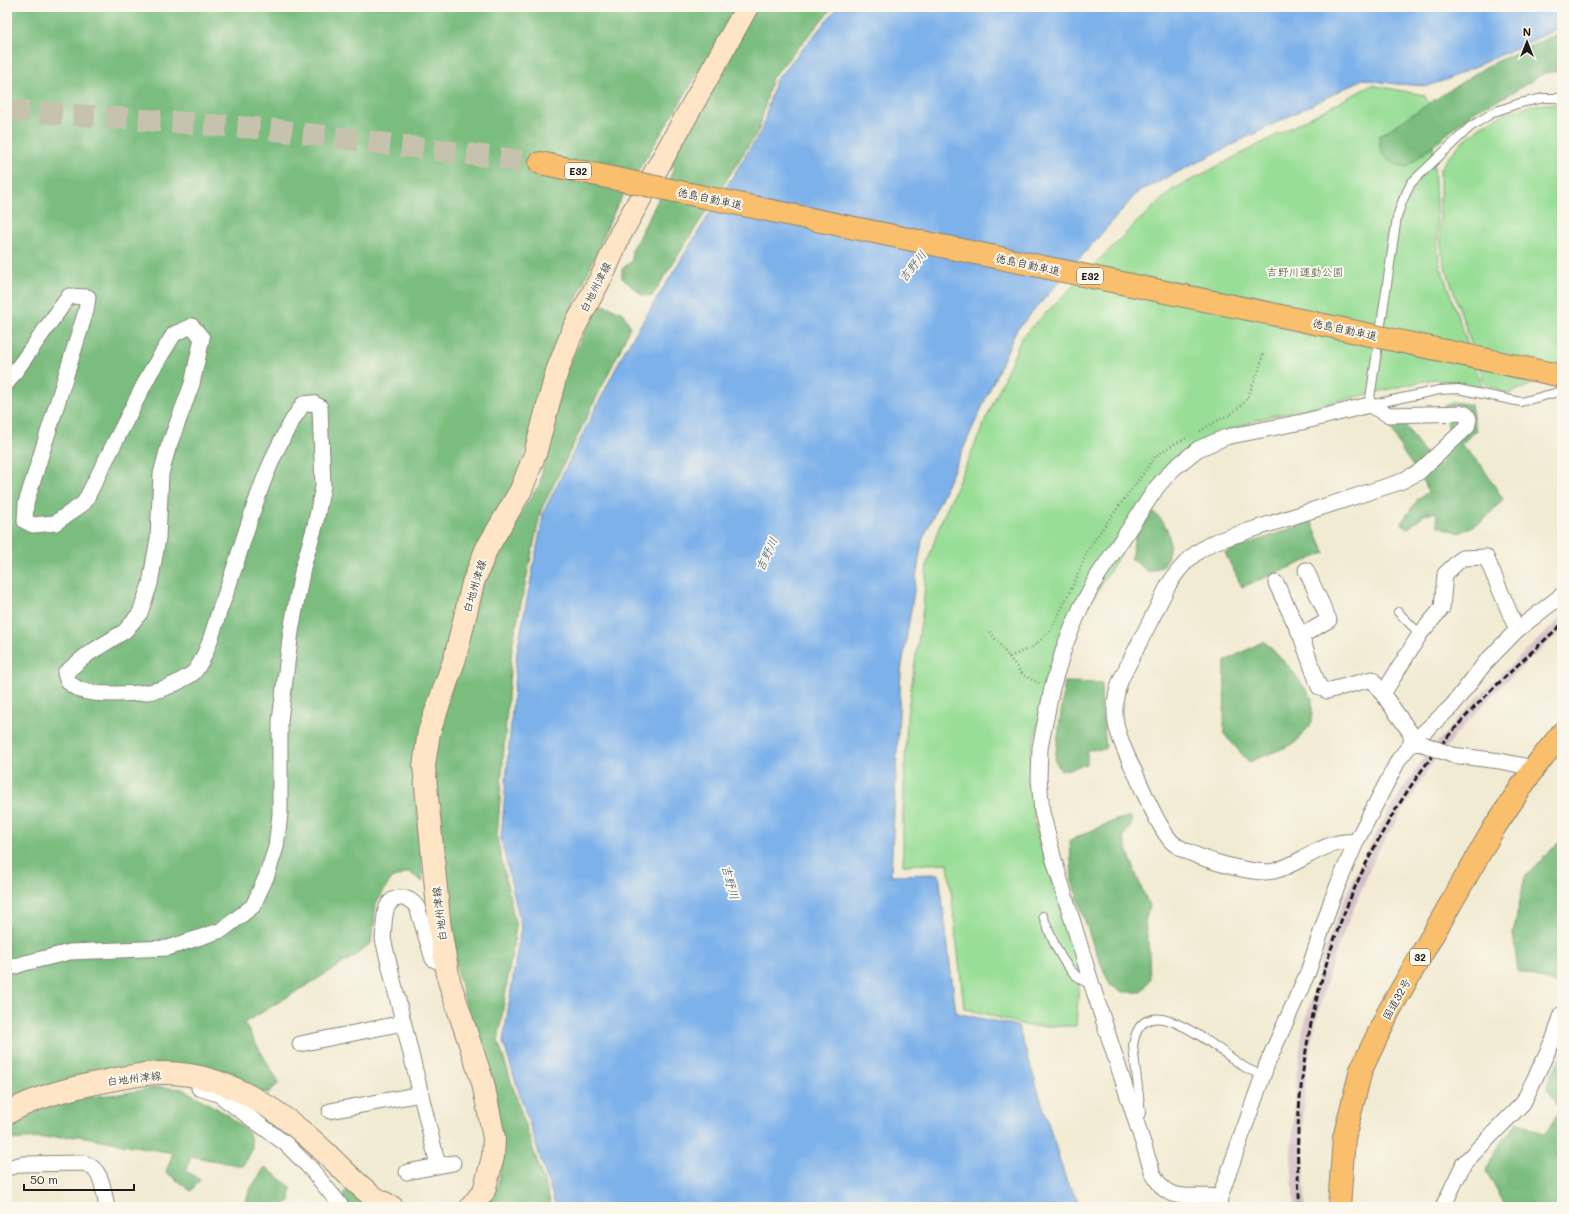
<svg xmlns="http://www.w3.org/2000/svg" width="1569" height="1214" viewBox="0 0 1569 1214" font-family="Mali,'Klee One',sans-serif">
<rect width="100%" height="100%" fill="#fbf7ec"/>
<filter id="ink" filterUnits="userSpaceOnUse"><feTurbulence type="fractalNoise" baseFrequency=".025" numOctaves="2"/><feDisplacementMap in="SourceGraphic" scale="8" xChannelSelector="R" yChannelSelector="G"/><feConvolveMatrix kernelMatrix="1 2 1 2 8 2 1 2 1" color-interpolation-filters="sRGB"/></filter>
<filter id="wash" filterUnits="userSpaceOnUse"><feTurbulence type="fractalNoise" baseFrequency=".012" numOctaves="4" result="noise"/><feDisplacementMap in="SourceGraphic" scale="16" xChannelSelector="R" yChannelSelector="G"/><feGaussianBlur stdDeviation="0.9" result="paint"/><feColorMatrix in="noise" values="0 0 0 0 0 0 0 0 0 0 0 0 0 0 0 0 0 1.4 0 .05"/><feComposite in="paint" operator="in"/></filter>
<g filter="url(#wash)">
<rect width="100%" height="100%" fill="#f2ebd3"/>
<polygon fill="#d2bdc7" points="1562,617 1562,630 1505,682 1469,720 1432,764 1377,852 1332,961 1312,1037 1306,1074 1303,1114 1305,1207 1294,1207 1291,1155 1297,1073 1302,1035 1322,957 1344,900 1368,848 1398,796 1423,759 1462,714 1499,676"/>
<g fill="#98de96" stroke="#5a7d59">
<polygon points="1372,85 1424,95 1431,106 1439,262 1483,388 1434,379 1260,419 1223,433 1182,454 1055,659 1031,752 1031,789 1035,826 1080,968 1076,1026 1028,1026 964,1008 948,863 903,865 903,815 907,716 923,608 927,563 940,524 1022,337 1135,224 1172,190"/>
<polygon points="1562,103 1562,372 1508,394 1485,384 1443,260 1440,234 1440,168 1459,145 1480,127 1505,113 1532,105"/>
</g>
<g fill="#7abd7f" stroke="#4b6c4e">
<polygon points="7,7 739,7 617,205 548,365 518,481 415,765 423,882 409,872 391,879 376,904 371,943 352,958 244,1023 279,1083 268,1093 141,1067 45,1101 119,1094 161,1087 183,1089 228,1115 249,1133 252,1147 243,1166 191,1156 186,1171 200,1180 191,1191 166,1172 173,1153 79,1136 7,1140"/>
<polygon points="755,7 833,7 772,78 759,129 652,296 642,295 622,278 622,269 632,261 632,250 675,167 670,163"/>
<polygon points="1562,32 1562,70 1544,73 1510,94 1476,110 1407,167 1393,164 1381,153 1379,136 1487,66"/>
<polygon points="597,306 607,306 623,313 630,326 621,348 541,510 512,646 497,838 516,927 498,1041 552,1207 483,1207 498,1185 503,1146 456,967 455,933 451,918 430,763 489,561 539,485 565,372"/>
<polygon points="1454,402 1471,405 1476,431 1461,444 1481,465 1503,499 1484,520 1460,533 1438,526 1436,512 1426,514 1408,528 1401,523 1419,498 1428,492 1426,485 1403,452 1390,426 1396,422 1407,427 1422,450 1440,465 1450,436 1444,406"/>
<path d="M1153,512C1172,527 1173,545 1164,566L1148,572L1131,558L1135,537Z"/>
<polygon points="1311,521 1325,553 1242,587 1225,553"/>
<polygon points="1264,641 1290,668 1312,698 1312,723 1294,744 1249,762 1224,734 1225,661"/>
<polygon points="1065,682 1102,683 1101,697 1106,749 1087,750 1087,764 1061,771 1055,760"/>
<polygon points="1131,817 1132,823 1123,837 1137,877 1149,906 1145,922 1149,951 1150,980 1141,992 1123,992 1110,985 1092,942 1072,881 1070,840 1116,820"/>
<polygon points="1562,839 1562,986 1518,971 1513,933 1525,877"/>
<polygon points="1562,1053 1562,1207 1507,1207 1486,1171 1496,1149 1518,1122 1545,1135 1560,1108 1546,1087"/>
<polygon points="265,1167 291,1187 290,1201 279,1207 243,1207 251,1188"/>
<polygon points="352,1191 370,1207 348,1207 343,1196 344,1192"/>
</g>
<polygon fill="#7db1ea" stroke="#4c6683" points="838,7 1562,7 1562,27 1448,79 1428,86 1396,84 1363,79 1138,192 1016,331 922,541 901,672 891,875 939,874 956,1013 1018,1026 1066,1180 1081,1207 556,1207 503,1042 521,926 501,839 517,651 544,511 625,350 762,129 775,81"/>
</g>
<g filter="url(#ink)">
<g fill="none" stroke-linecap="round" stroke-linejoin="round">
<polyline stroke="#c7c2ae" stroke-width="22" stroke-dasharray="22 11" stroke-linecap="butt" points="7,110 268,129 540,163"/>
<g stroke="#878478" stroke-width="10">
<g id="lane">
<polyline points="1562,98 1544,98 1520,103 1494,112 1470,127 1411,183 1402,202 1397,217 1369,405 1439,390 1458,389 1521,402 1562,391"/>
<polyline points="1398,612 1420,634"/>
<path d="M1043,916C1052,940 1065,976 1092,985"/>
<path d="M1138,1120L1141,1113L1133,1046C1142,979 1222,1054 1246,1068C1251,1071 1258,1073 1264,1075"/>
</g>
</g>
<g stroke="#878478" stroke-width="17">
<g id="street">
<path d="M7,383L69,296L88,297L86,311L26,503L25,521L33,525L55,523L84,503L150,373L174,334L192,326L202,338L192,384L168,448L161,474L158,538L150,584L140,613L125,631L88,654L65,673C69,693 95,694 113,694C139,694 163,693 185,678C189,676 193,674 195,671C207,655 213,631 219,612C246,542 259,467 303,404L313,403L320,407L323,486L315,526L303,567L291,631L280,721V814L276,847L267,875L253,906L222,930L168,948L70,952L25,963L7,969"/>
<polyline points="1276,583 1301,636 1319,687 1327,691 1372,679 1410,732 1412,743"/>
<polyline points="1517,630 1562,595"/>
<polyline points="1301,636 1329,620 1306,570"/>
<polyline points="1383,694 1420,634 1442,608 1445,574 1462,558 1486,557 1517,630 1485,663 1452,706 1412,743"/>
<polyline points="1452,755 1500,761 1534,768"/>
<polyline points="300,1044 403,1023"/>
<polyline points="199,1088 218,1094 286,1144 311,1169 342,1207"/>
<polyline points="330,1111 421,1094"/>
<path d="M438,1165L383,939C385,925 381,898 401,898C409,898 413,902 417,907L433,959L446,965"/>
<path d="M7,1168L23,1164L84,1163C103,1169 103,1190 107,1207"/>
<polyline points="407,1172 453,1163"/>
<path d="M1220,1197C1204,1194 1178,1201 1164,1189C1160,1185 1156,1179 1153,1174L1092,985L1054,860L1042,812L1039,779L1040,748L1052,688L1065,645L1081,607L1097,577L1157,487L1172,470L1198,449L1226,437L1302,422L1369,405L1389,415L1464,413L1467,415L1469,419L1467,427L1419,472L1400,482L1214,542C1194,552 1181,565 1169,584L1121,679C1106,718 1121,742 1137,777C1144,793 1160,829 1171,841C1185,856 1254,876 1274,871C1304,863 1323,839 1356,842"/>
<polyline points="1219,1206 1220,1197 1267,1064 1308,972 1332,899 1356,842 1399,759 1412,743 1423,744"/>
<polyline points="1443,1207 1464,1163 1523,1103 1554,1038 1562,1014"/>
</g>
</g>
<g stroke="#878478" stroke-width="24">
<g id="secondary">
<path d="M7,1113C37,1097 63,1090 96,1083C117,1079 140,1073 162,1073C217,1072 266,1101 306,1135C329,1154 348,1177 371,1195C377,1200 385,1203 392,1207"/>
<polyline points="471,1207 484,1191 493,1157 494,1138 483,1083 449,981 440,929 424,766 429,732 455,658 473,583 486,550 521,490 535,454 557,371 573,330 605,270 620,235 747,7"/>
</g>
</g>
<g stroke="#878478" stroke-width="24">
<g id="highway">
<polyline points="540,163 617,179"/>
<polyline points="1339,1207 1344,1138 1361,1070 1389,1011 1494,828 1534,768 1562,733"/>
</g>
</g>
<g stroke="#878478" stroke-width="2.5" stroke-dasharray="1 3" stroke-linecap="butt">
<polyline points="1200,431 1220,419 1230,415 1245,402 1258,373 1263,354"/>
<polyline points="990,632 1009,657 1033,647 1050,631 1071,590 1087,552 1097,536 1156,456 1172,445 1187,438"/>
<polyline points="1009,657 1023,675 1039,683"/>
</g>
<use href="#lane" stroke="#fff" stroke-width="8"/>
<use href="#street" stroke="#fff" stroke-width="15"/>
<use href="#secondary" stroke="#fde5c5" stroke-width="22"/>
<use href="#highway" stroke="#f9bf6d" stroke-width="22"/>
<path stroke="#1c1c1c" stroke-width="3" stroke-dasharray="6 3" stroke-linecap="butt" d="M1300,1207C1286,1050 1334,890 1427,763C1465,711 1515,668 1562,624"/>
<g stroke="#878478" stroke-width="17" stroke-linecap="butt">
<polyline id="street-bridge" points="1423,744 1452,755"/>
</g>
<g stroke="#878478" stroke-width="24" stroke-linecap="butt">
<polyline id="highway-bridge" points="617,179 1291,318 1562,376"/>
</g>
<use href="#street-bridge" stroke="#fff" stroke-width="15"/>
<use href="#highway-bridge" stroke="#f9bf6d" stroke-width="22"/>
</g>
</g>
<g text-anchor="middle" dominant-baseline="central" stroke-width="4" stroke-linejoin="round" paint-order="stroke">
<g fill="#fbf7ec" stroke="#5f5e5a" stroke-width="1">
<rect x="565" y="163" width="26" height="16" rx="3"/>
<rect x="1077" y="268" width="26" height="16" rx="3"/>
<rect x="1410" y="949" width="20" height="16" rx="3"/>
</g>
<g font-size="10" font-weight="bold" fill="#1c1c1c">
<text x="578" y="171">E32</text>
<text x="1090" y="276">E32</text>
<text x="1420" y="957">32</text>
</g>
<g font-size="11" fill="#1c1c1c" stroke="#fbf7ec">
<text transform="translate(710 198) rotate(12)">徳島自動車道</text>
<text transform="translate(1028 264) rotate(12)">徳島自動車道</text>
<text transform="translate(595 287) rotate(-63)">白地州津線</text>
<text transform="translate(1345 329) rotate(12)">徳島自動車道</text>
<text transform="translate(474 586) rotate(-73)">白地州津線</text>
<text transform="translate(439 914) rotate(-97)">白地州津線</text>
<text transform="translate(1396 999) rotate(-61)">国道32号</text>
<text transform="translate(134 1078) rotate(-7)">白地州津線</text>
</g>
<g font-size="11" fill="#415641" stroke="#fbf7ec">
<text x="1305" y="271">吉野川運動公園</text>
</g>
<g font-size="12" font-style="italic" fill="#43586e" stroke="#fbf7ec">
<text transform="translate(912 266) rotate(-52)">吉野川</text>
<text transform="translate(766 554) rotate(-65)">吉野川</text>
<text transform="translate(731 882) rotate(75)">吉野川</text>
</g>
</g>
<rect width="1569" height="1214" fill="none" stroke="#fbf7ec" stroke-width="24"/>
<g transform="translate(1527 42)" stroke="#fbf7ec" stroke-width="3" paint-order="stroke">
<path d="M0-3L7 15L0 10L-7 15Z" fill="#1c1c1c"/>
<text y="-6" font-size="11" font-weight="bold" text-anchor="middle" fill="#1c1c1c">N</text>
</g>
<path d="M24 1184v6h110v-6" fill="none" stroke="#1c1c1c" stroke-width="2"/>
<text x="30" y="1184" font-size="12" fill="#1c1c1c" stroke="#fbf7ec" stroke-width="3" paint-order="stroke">50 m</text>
</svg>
